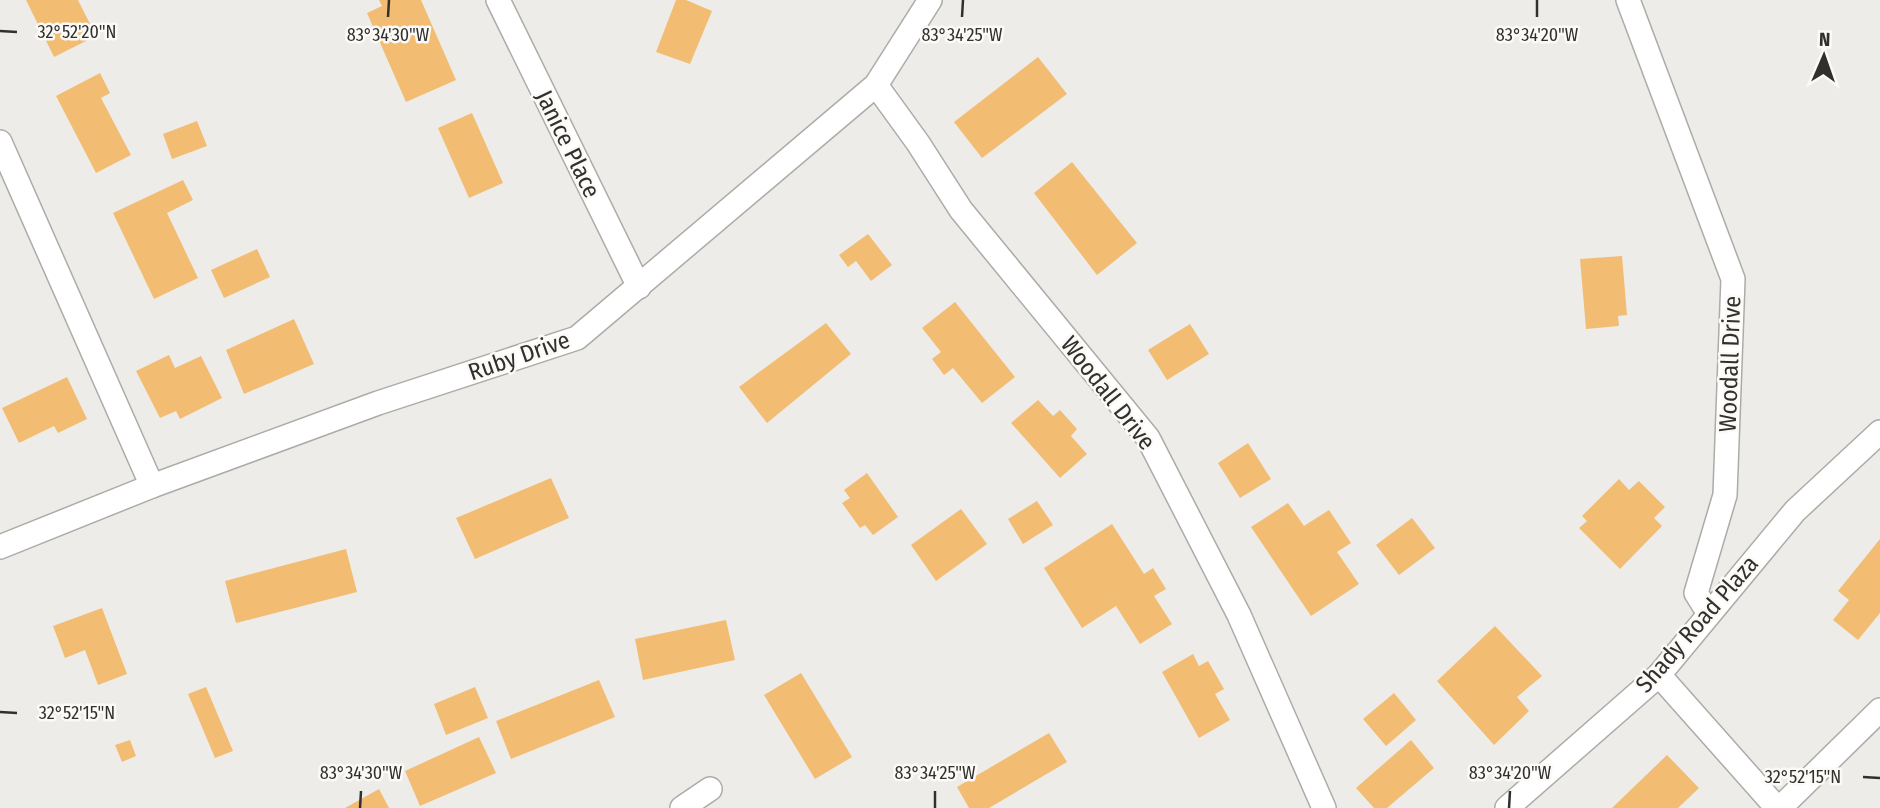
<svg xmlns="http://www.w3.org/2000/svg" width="1880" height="808" viewBox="0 0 1880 808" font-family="'Fira Sans Condensed',sans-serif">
<rect width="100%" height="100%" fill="#eeece9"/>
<g fill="#f2bd72">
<polygon points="26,0 78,0 96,36 54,57"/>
<polygon points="379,0 421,0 456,80 406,102 367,13 382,6"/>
<polygon points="676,0 686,0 712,11 690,64 656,52"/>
<polygon points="1038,57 1067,94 982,158 954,122"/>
<polygon points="100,73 110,93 101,98 131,155 96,173 56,96"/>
<polygon points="472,113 503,183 469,198 438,128"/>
<polygon points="197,121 207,146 172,159 163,134"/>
<polygon points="1072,162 1137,243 1097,275 1034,193"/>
<polygon points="183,180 193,200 167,213 198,278 154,299 113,213"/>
<polygon points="868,234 892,265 871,281 856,261 848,267 839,255"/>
<polygon points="257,249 270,277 224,298 211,270"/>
<polygon points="1622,256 1627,315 1618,316 1619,326 1586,329 1580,259"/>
<polygon points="955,302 1015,377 982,403 953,368 944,375 932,359 941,352 922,328"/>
<polygon points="294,319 314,364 244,394 226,350"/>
<polygon points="826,323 851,354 767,423 739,387"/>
<polygon points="1190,324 1209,354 1167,380 1148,350"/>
<polygon points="169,355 175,368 201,356 222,398 180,419 176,411 160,418 136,371"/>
<polygon points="67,377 87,419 58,433 54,426 19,443 2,408"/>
<polygon points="1038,400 1053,416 1060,410 1077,429 1071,436 1087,454 1060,478 1011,423"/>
<polygon points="1248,443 1271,479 1240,498 1218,463"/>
<polygon points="867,473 898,517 873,535 865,525 860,528 842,503 850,498 844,490"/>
<polygon points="551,478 569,518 475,559 456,518"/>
<polygon points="1619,479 1629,490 1639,481 1665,507 1654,518 1662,526 1620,569 1579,528 1587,521 1582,516"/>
<polygon points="1037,501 1053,525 1023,544 1008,519"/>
<polygon points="1288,503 1304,526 1329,510 1351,543 1337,552 1359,584 1311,616 1251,527"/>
<polygon points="961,509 987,544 936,581 911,545"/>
<polygon points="1412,518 1435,548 1399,575 1376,545"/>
<polygon points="1112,524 1144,574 1153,568 1166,589 1154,596 1172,624 1140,644 1116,606 1082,628 1044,568"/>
<polygon points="1880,539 1880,613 1858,640 1833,620 1849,600 1838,591"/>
<polygon points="346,549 357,592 236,623 225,581"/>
<polygon points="102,608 127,674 98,685 85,650 65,658 53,626"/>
<polygon points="726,620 735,660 643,680 635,639"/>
<polygon points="1495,626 1542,676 1517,697 1529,711 1494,745 1437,681"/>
<polygon points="1193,654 1199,666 1208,661 1224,689 1215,694 1230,720 1199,738 1162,672"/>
<polygon points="801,673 852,757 815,779 764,695"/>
<polygon points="599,680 615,717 511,759 496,721"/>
<polygon points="206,687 233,751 215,758 188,694"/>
<polygon points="475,687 488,718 446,735 434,704"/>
<polygon points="1394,693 1416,720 1386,746 1363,719"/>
<polygon points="1049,733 1067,762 989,808 969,808 957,787"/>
<polygon points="479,737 496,773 420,806 405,771"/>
<polygon points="130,740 136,756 122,762 115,745"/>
<polygon points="1411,740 1434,768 1387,808 1374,808 1356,788"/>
<polygon points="1667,755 1699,788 1678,808 1612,808"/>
<polygon points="379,789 389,808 345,808"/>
</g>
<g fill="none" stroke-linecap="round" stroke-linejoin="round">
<g stroke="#adaba8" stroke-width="26">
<g id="street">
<polyline points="498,0 639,287"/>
<polyline points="1628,0 1733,279 1725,495 1696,593 1709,614"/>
<polyline points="876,85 918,143 961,210 1148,438 1239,615 1324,808"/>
<polyline points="0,142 152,486"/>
<polyline points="0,547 152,486 378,403 577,338 876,85 930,0"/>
<polyline points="1659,675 1777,808"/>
<polyline points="682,808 710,789"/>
<polyline points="1507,808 1659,675 1795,511 1880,432"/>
<polyline points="1780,808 1880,710"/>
</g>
</g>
<use href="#street" stroke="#fff" stroke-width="23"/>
</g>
<path fill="none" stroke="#31302f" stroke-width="2.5" d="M388,17L389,0M962,17L963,0M1537,17V0M0,31L17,32M0,712L17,713M1863,777L1880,778M360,808L361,791M935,808V791M1509,808L1510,791"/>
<g text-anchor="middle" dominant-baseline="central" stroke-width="5" stroke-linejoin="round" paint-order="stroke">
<g font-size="24" fill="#31302f" stroke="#fcfaf7">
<text transform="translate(568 144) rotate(64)">Janice Place</text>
<text transform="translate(519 356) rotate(-19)">Ruby Drive</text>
<text transform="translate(1730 364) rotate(-88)">Woodall Drive</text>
<text transform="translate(1108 393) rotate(52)">Woodall Drive</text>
<text transform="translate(1697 624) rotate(-49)">Shady Road Plaza</text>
</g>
</g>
<g font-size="18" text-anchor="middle" fill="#31302f" stroke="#fcfaf7" stroke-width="5" stroke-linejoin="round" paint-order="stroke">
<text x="77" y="38">32°52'20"N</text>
<text x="388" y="41">83°34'30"W</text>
<text x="962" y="41">83°34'25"W</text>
<text x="1537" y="41">83°34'20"W</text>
<text x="77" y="719">32°52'15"N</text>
<text x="361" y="779">83°34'30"W</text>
<text x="935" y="779">83°34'25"W</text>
<text x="1510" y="779">83°34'20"W</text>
<text x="1803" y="783">32°52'15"N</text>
</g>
<g transform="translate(1824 56) rotate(2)" stroke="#fcfaf7" stroke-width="5" paint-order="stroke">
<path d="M0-5L12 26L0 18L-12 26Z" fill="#31302f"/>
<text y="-10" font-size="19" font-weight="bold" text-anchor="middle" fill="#31302f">N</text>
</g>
</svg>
